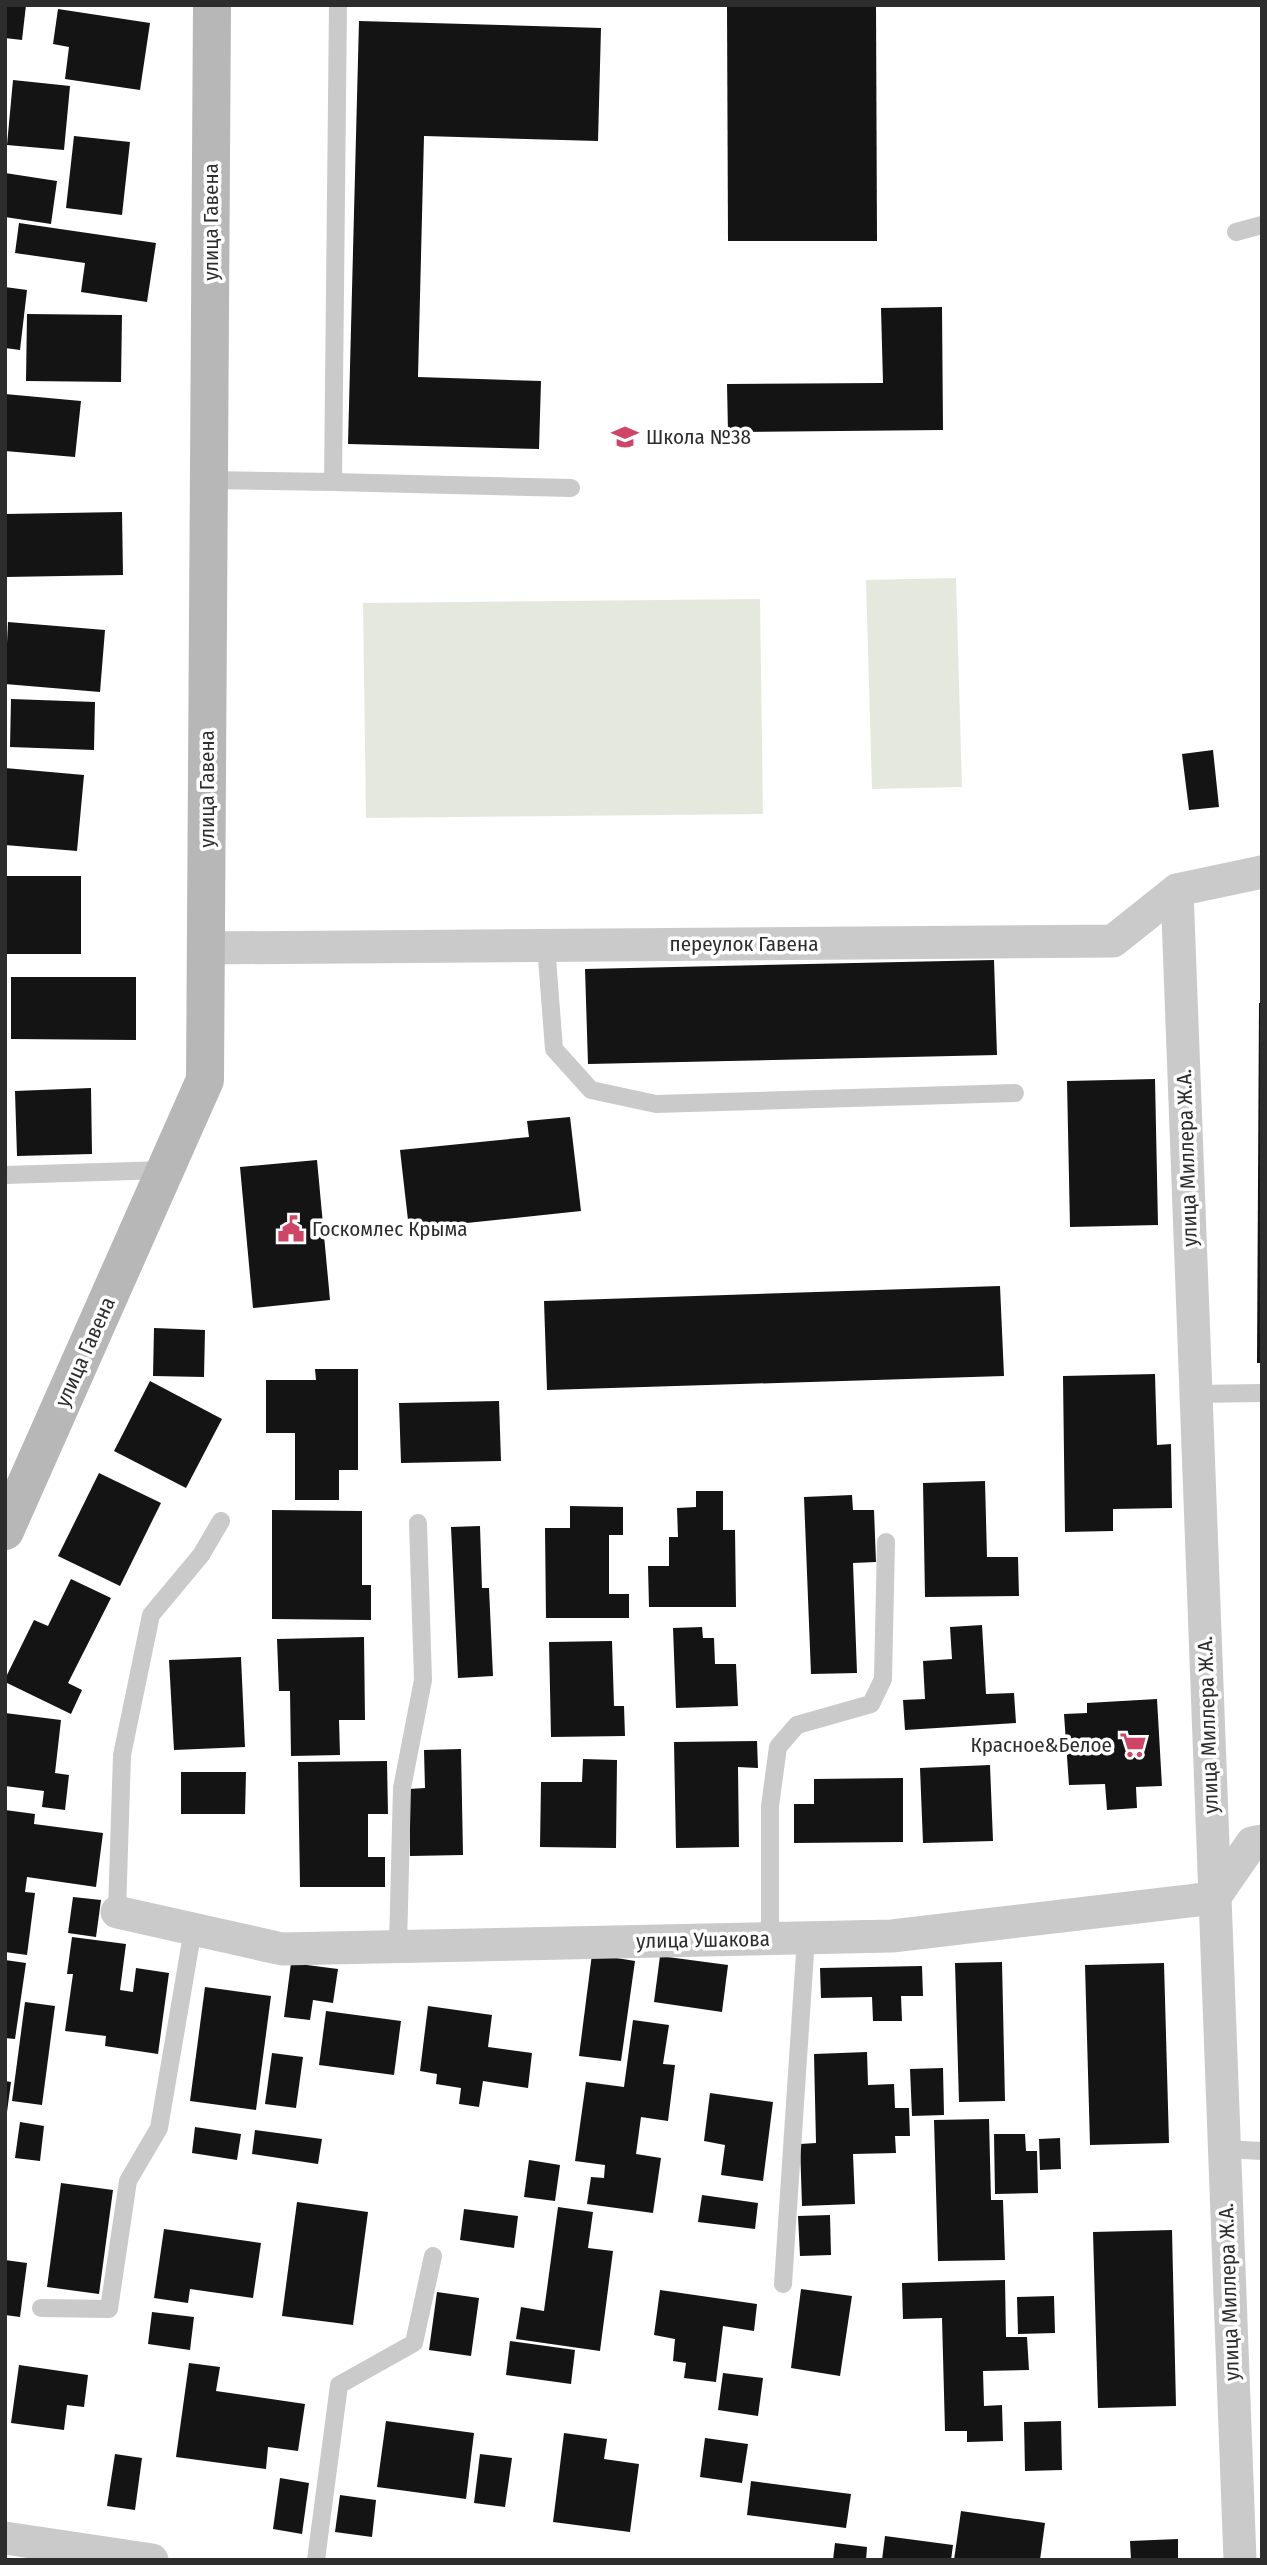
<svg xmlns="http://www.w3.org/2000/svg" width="1267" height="2565" viewBox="0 0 1267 2565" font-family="'Fira Sans Condensed',sans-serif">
<rect width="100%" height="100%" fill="#fff"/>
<g fill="#e5e9dd">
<polygon points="956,578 962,787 872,789 866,580"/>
<polygon points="760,599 763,814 366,818 363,603"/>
</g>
<g fill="#141414">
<polygon points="5,5 26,5 22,40 5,38"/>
<polygon points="727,5 876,5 877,241 728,241"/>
<polygon points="58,9 150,23 140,90 65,79 69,47 53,44"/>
<polygon points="359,21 601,28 598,141 424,136 418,377 541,381 539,449 348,444"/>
<polygon points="13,80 70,86 64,150 7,145"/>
<polygon points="74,136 130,142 122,215 66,208"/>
<polygon points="5,173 57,181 51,224 5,217"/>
<polygon points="19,223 156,243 147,302 81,292 85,263 15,253"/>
<polygon points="5,287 27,290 20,350 5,348"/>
<polygon points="942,307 943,430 728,432 727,384 883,383 881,308"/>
<polygon points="27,314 122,315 121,382 26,381"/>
<polygon points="5,394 81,401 75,457 5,451"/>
<polygon points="122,512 123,575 5,577 5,514"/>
<polygon points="8,622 105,630 100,692 5,684"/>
<polygon points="11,699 95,702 94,750 10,747"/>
<polygon points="1213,750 1219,807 1189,810 1182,754"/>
<polygon points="5,768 84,775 77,851 5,845"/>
<rect x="5" y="876" width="76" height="78"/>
<polygon points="994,960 997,1055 588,1064 585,969"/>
<polygon points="11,977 136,977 136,1040 11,1039"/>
<polygon points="1259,1003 1262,1003 1262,1363 1257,1363"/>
<polygon points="1155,1079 1158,1225 1070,1227 1067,1081"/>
<polygon points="91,1088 92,1154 17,1156 15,1091"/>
<polygon points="570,1117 581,1211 409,1229 400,1150 529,1137 527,1121"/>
<polygon points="317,1160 330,1300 253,1308 240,1167"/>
<polygon points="1000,1286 1004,1376 547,1390 544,1301"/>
<polygon points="154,1328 205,1330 204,1377 153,1376"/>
<polygon points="315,1369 358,1369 358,1470 339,1470 339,1500 295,1500 295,1433 266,1433 266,1380 316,1380"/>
<polygon points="1155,1374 1157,1445 1171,1444 1172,1508 1113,1509 1113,1531 1065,1532 1063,1376"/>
<polygon points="150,1381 222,1419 186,1488 114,1451"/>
<polygon points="499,1401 501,1461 401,1463 399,1403"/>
<polygon points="99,1473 161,1503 120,1586 58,1556"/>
<polygon points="985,1481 987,1557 1018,1557 1019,1596 925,1597 923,1483"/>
<polygon points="696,1491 723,1491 723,1530 735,1530 736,1607 649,1607 648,1566 669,1566 669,1537 678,1537 677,1508 696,1507"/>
<polygon points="852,1495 853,1510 874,1510 876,1562 853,1563 857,1673 811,1674 804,1497"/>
<polygon points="570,1506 623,1507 623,1535 609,1535 609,1594 629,1594 629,1618 546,1618 545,1528 570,1528"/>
<polygon points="272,1510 362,1511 362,1585 371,1585 371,1620 272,1619"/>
<polygon points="480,1526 482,1588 489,1588 493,1676 458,1678 451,1527"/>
<polygon points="71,1579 111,1598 68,1683 82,1690 71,1714 5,1682 5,1679 34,1620 48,1626"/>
<polygon points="982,1625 986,1694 1014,1693 1016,1723 905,1730 903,1700 925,1699 923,1661 952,1659 950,1627"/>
<polygon points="702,1627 703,1638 714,1638 715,1664 736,1664 738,1706 676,1708 673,1628"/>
<polygon points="364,1637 365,1720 339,1720 340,1755 291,1756 290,1691 279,1691 277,1639"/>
<polygon points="612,1641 614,1706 624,1706 625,1736 551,1737 549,1642"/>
<polygon points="241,1657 245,1747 174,1750 169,1660"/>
<polygon points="1157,1699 1162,1786 1136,1787 1137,1808 1107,1810 1105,1784 1069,1785 1064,1714 1087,1713 1087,1703"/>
<polygon points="5,1713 61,1720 55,1773 69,1775 65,1810 42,1807 44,1791 5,1786"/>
<polygon points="757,1741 758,1768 738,1767 739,1847 676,1848 674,1742"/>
<polygon points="461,1749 463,1855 410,1856 409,1789 425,1788 424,1750"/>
<polygon points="583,1759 617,1760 616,1848 540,1847 541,1782 582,1782"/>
<polygon points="387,1761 388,1814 368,1814 368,1857 385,1857 385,1887 300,1887 298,1762"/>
<polygon points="990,1765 993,1841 923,1843 920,1768"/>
<polygon points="181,1772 246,1772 245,1814 181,1814"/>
<polygon points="903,1778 903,1842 794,1843 794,1804 814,1804 814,1779"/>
<polygon points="5,1810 35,1814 34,1824 103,1833 96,1887 27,1877 25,1892 35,1893 27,1955 5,1952"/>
<polygon points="73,1897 101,1900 96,1937 68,1933"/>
<polygon points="72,1937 126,1944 120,1990 133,1992 136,1968 169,1973 158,2054 105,2046 106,2036 65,2031 73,1974 67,1974"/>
<polygon points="592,1954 635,1961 621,2061 579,2056"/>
<polygon points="660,1956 728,1965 722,2012 654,2002"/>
<polygon points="5,1960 26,1963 15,2039 5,2038"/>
<polygon points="1002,1962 1005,2101 959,2102 955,1963"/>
<polygon points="291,1963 338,1969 333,2003 313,2000 310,2020 284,2017"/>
<polygon points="1164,1963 1169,2143 1090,2145 1085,1965"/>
<polygon points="922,1966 923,1996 901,1996 902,2021 873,2021 872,1997 821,1998 820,1968"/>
<polygon points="205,1987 271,1996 256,2110 190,2101"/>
<polygon points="25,2002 55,2006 42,2105 12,2101"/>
<polygon points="428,2006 492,2015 488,2047 532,2053 528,2088 483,2081 479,2107 459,2104 461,2088 436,2084 437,2074 420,2071"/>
<polygon points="326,2011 401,2021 394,2075 319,2065"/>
<polygon points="633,2020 669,2025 663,2064 675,2065 668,2121 641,2117 636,2154 661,2158 653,2213 587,2204 591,2177 604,2178 605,2165 575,2161 586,2082 624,2087"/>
<polygon points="867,2052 868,2085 894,2084 895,2108 909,2108 910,2136 895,2136 896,2153 853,2154 855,2204 802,2206 800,2144 816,2143 814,2054"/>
<polygon points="272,2053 303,2057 296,2108 265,2104"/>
<polygon points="943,2068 944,2115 912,2116 910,2069"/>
<polygon points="5,2081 11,2082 7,2112 5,2111"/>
<polygon points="710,2093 773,2102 763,2181 721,2175 725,2145 704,2141"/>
<polygon points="989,2119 991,2200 1003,2200 1005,2260 938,2261 934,2120"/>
<polygon points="20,2122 44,2126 40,2161 15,2158"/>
<polygon points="195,2127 241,2134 237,2160 192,2153"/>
<polygon points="255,2130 322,2139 318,2164 252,2154"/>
<polygon points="994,2134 1025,2134 1026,2151 1037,2151 1038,2193 995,2194"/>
<polygon points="1060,2138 1061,2169 1040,2170 1039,2139"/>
<polygon points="529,2160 560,2165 555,2201 524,2197"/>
<polygon points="61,2183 113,2190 99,2294 47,2287"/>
<polygon points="702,2195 758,2203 755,2229 698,2222"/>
<polygon points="297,2202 368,2212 353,2325 282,2316"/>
<polygon points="558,2207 593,2212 588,2248 613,2251 600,2351 516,2339 521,2307 544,2311"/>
<polygon points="464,2209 518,2216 514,2248 460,2240"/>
<polygon points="830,2215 831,2255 800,2256 798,2216"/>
<polygon points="164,2229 261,2243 253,2298 190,2289 188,2303 154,2298"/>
<polygon points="1172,2230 1176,2406 1098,2408 1093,2232"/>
<polygon points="5,2260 27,2263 20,2317 5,2315"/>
<polygon points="1005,2280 1006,2337 1027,2337 1029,2370 983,2371 984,2406 1002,2405 1003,2441 967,2442 967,2431 945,2431 942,2318 903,2319 902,2283"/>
<polygon points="801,2289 852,2296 840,2376 791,2368"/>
<polygon points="660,2290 757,2304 754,2331 723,2326 716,2382 684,2378 686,2363 673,2361 675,2339 654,2335"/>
<polygon points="437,2292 479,2298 471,2356 429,2350"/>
<polygon points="1054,2296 1055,2333 1018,2334 1017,2297"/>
<polygon points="152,2312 194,2317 190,2350 148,2344"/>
<polygon points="510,2341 575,2350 571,2384 506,2375"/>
<polygon points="189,2363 220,2367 216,2391 305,2404 298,2451 268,2447 266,2469 176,2457"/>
<polygon points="19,2365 88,2375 84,2407 67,2405 64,2430 11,2423"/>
<polygon points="723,2373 763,2378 758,2416 718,2410"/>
<polygon points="386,2421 474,2433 466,2499 377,2487"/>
<polygon points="1061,2421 1062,2470 1025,2471 1024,2422"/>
<polygon points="564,2433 607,2439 604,2459 639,2464 630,2532 553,2522"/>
<polygon points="705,2438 748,2444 742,2483 700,2477"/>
<polygon points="115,2454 142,2458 135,2510 107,2506"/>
<polygon points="480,2454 512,2458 505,2507 474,2503"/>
<polygon points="280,2478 309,2483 302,2534 273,2529"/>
<polygon points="751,2481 851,2494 846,2528 747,2515"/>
<polygon points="340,2495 376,2500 372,2537 335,2532"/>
<polygon points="961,2511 1045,2523 1040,2560 954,2560"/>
<polygon points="885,2536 953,2545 951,2560 882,2560"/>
<polygon points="1178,2539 1178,2560 1131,2560 1130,2541"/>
<polygon points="835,2543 867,2547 866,2560 833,2560"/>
</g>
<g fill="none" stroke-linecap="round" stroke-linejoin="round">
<g stroke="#cacaca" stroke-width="18">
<polyline points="338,5 333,482 571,488"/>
<polyline points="1236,232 1262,225"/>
<polyline points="209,480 333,482"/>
<polyline points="546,945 554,1049 591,1090 656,1104 1015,1093"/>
<polyline points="5,1175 165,1170"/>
<polyline points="1195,1394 1262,1393"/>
<polyline points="117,1912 122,1755 151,1615 201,1555 221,1521"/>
<polyline points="770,1938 770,1806 778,1747 797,1725 871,1704 883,1679 886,1542"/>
<polyline points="398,1946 402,1788 423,1680 418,1523"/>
<polyline points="1223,2149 1262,2151"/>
<polyline points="783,2284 806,1938"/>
<polyline points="41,2308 109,2309 128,2181 159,2128 193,1929"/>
<polyline points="316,2560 339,2385 414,2343 433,2256"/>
</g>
<g stroke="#cacaca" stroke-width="33">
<polyline points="1177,890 1240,2560"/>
<polyline points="206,948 1113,941 1177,890 1262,872"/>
<polyline points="117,1912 282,1949 892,1936 1214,1898 1252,1843 1262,1841"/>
<polyline points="5,2538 152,2560"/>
</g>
<polyline stroke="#b7b7b7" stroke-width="38" points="5,1531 205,1080 212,5"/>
</g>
<defs>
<g id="school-bare" transform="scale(2.1)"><path d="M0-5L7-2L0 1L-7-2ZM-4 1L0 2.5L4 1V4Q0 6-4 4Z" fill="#ce4566" stroke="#fff" stroke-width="2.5" paint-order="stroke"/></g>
<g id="civic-bare" transform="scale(2.1)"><path d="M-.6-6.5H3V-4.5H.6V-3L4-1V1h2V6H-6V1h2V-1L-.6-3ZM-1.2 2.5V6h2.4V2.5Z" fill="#ce4566" stroke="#fff" stroke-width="2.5" paint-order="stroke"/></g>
<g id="supermarket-bare" transform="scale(2.1)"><path d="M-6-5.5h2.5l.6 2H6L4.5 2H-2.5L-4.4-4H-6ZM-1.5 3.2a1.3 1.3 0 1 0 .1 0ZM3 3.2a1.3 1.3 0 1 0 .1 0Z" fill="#ce4566" stroke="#fff" stroke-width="2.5" paint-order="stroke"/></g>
</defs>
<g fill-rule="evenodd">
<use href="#school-bare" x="625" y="437"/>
<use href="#civic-bare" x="291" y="1229"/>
<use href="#supermarket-bare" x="1133" y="1745"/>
</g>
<g text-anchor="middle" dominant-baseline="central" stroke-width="7" stroke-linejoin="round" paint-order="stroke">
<g font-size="21" fill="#2d2d2d" stroke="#fff">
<text transform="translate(211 222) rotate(-90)">улица Гавена</text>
<text transform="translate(207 789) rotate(-90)">улица Гавена</text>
<text x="744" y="944">переулок Гавена</text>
<text transform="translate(1187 1158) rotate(-92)">улица Миллера Ж.А.</text>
<text transform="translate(85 1352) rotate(-66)">улица Гавена</text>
<text transform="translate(1208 1725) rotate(-92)">улица Миллера Ж.А.</text>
<text transform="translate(703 1940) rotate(-1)">улица Ушакова</text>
<text transform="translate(1229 2292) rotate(-92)">улица Миллера Ж.А.</text>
</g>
<g font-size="21" fill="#2d2d2d" stroke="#fff" text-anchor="start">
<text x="646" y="437">Школа №38</text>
<text x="312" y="1229">Госкомлес Крыма</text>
<text x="1112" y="1745" text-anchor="end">Красное&amp;Белое</text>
</g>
</g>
<rect width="1267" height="2565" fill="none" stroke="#2d2d2d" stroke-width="14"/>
</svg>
